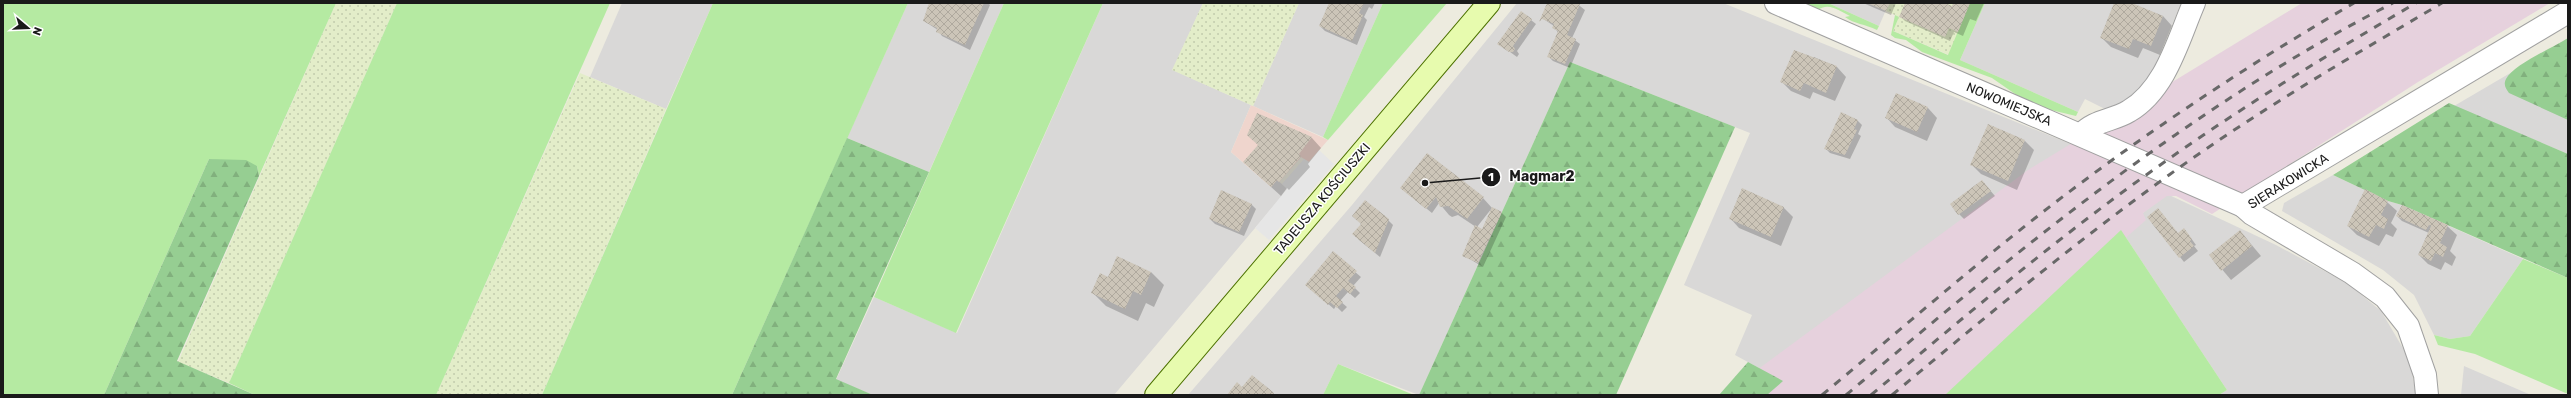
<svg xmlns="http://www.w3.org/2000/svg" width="2571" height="398" viewBox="0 0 2571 398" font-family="Rubik,sans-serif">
<defs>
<pattern id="farmland-dots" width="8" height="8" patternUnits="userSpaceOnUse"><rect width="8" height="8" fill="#e3edc9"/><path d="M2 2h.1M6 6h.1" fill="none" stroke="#c2cbac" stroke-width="1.8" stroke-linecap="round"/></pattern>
<pattern id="forest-firs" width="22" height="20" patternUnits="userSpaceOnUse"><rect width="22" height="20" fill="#96ce92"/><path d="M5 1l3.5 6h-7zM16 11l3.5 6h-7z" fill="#81b07d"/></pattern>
<pattern id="building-cross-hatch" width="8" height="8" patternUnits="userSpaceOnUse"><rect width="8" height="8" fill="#ccc5b8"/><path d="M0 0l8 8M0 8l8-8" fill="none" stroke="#afa99e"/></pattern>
</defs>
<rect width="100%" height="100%" fill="#edebdf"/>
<g fill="#d9d8d7">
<polygon points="622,3 713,3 666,109 590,77"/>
<polygon points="908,3 1004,3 929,172 847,138"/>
<polygon points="1103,3 1203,3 1173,70 1251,105 1231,152 1271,187 1277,180 1288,189 1114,395 873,395 836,380 874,297 957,333"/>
<polygon points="1299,3 1383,3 1323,137 1253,106"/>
<polygon points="1517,3 1723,3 2083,149 1783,381 1735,355 1752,315 1684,285 1750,133 1570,62 1419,395 1338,364 1323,395 1188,395 1352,205"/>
<polygon points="1828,3 1889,3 1879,26"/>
<polygon points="1985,3 2181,3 2151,76 2143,88 2111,112 2085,99 2078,112 1960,60"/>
<polygon points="2568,38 2568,154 2454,106 2512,72"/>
<polygon points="2333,175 2388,201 2402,205 2523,259 2470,336 2450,339 2434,335 2414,295 2383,270 2282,211 2284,203"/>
<polygon points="2167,194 2276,245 2347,283 2381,311 2410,360 2416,395 2219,395 2227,390 2121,230"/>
<polygon points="2464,366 2531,395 2461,395"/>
</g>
<polygon fill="#efd5cd" points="1251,105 1328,140 1309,162 1301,157 1279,182 1277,180 1271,187 1231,152"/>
<polygon fill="#e6d1dd" points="2302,3 2550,3 2418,82 2212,214 2176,196 2167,196 2143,213 2146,220 1947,395 1723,395 2028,170"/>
<g fill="url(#farmland-dots)">
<polygon points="336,3 397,3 229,383 178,362"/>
<polygon points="1203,3 1299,3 1253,106 1172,70"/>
<polygon points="1890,3 1970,3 1949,55 1893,31 1899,17 1886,11"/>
<polygon points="580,73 666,109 542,395 436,395"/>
</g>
<g fill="#b5eaa2">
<polygon points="3,3 336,3 259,176 257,166 209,159 104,395 3,395"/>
<polygon points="397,3 610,3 436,395 255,395 229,383"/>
<polygon points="713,3 908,3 732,395 542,395"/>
<polygon points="1004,3 1103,3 956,333 874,297"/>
<polygon points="1383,3 1447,3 1328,140 1323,137"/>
<path d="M1803,3H1828L1879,26L1877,30C1865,24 1854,24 1845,17L1850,16C1839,11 1829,2 1818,10Z"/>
<polygon points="1970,3 1985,3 1960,60 2078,112 2076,116 2051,110 2018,96 1992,78 1922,52 1906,40 1895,38 1891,35 1895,15 1899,17 1893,31 1948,55"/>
<polygon points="2121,230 2227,390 2219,395 1945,395"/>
<polygon points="2523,259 2568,278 2568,394 2475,354 2438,345 2434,335 2450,339 2470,336"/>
<polygon points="1338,364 1414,395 1323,395"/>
</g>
<g fill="url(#forest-firs)">
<path d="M2568,38V120L2509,93C2506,89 2503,85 2506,79C2513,65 2554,47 2568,38Z"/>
<polygon points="1570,62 1735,127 1616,395 1419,395"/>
<polygon points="2449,103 2568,154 2568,278 2402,205 2388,201 2333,175"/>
<polygon points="847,138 929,172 836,379 873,395 732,395"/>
<polygon points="209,159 246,160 257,166 259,176 177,361 255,395 104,395"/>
<polygon points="1748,362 1783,381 1767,395 1719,395"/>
</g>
<polygon fill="#e6e6e6" points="1319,150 1334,164 1269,240 1255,228 1287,189 1282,184 1304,159 1309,162"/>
<g fill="#0003">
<polygon points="930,3 988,3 990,5 970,50 942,36 938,30 924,21"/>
<polygon points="1331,3 1375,3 1372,9 1369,7 1364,17 1367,20 1357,45 1325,31 1320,26"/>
<polygon points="1548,3 1576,3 1585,10 1572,38 1580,44 1570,68 1553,61 1548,56 1558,33 1554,26 1542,18"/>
<polygon points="1863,3 1896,3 1891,15"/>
<polygon points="1906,3 1943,3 1952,7 1954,3 1984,3 1976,21 1970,19 1963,36 1954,32 1950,41 1905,21 1900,16"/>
<polygon points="2115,3 2129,3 2163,16 2172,26 2160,55 2143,48 2138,58 2111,47 2101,37"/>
<polygon points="1531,20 1536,24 1517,51 1519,54 1517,57 1499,44"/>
<polygon points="1814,57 1837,67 1846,77 1835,101 1813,92 1810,99 1791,91 1782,82"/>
<polygon points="1896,94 1928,108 1937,118 1927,141 1895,127 1886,117"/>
<polygon points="1257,114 1312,138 1321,148 1308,164 1310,167 1289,190 1287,188 1281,196 1244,162 1259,146"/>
<polygon points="1857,120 1862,125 1858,134 1861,136 1850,159 1830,153 1826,149"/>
<polygon points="2025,141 2034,150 2017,190 1981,174 1972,165"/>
<polygon points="1982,181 1995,196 1964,219 1959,214"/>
<polygon points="1401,188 1483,198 1492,208 1477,227 1483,230 1501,212 1506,217 1483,267 1463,255 1476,227 1458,215 1452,217 1449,215 1439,203 1432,213"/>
<polygon points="2387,202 2397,211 2391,223 2397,229 2393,237 2386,234 2379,246 2357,235 2348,226"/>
<polygon points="1251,204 1256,209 1244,236 1215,224 1210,219"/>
<polygon points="1783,207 1793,217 1781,246 1739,228 1730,218"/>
<polygon points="2397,216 2447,226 2457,235 2450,251 2456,257 2452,266 2445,262 2441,270 2428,264 2419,255 2429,233 2402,221"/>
<polygon points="1388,220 1393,225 1380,257 1358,239"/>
<polygon points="2240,231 2261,256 2231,280 2210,255"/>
<polygon points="2178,234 2188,234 2196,245 2194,246 2198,251 2184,262 2180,257"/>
<polygon points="1333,253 1361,277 1353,286 1360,293 1355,298 1348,292 1340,301 1347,307 1342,312 1336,306 1334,309 1311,289"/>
<polygon points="1151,272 1164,285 1154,307 1146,303 1138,321 1106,306 1093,293 1109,278"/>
</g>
<g fill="url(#building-cross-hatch)">
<polygon points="929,3 984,3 965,45 936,32 937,28 923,21"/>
<polygon points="1329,3 1368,3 1364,3 1359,13 1363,15 1352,41 1319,26"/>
<polygon points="1547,3 1580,4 1567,35 1576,39 1565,64 1547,57 1558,31 1552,28 1554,24 1542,19 1539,22"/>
<polygon points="1867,3 1890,3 1886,11"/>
<polygon points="1905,3 1945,3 1952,6 1953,3 1970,3 1958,32 1949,28 1945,37 1899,17"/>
<polygon points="2114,3 2132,3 2163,16 2151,46 2133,39 2129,49 2100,38"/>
<polygon points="1521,11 1532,19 1513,46 1515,49 1513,52 1509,52 1497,44"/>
<polygon points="1794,50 1837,66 1826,93 1804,83 1800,91 1780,82"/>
<polygon points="1896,93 1928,107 1917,132 1885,118"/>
<polygon points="1841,112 1858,120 1854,129 1857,130 1845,155 1824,149"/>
<polygon points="1257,113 1312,137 1299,154 1301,156 1279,182 1277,180 1271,187 1243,162 1258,145 1247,135"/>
<polygon points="1988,124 2025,140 2008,181 1970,165"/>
<polygon points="1427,153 1484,197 1467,219 1448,206 1440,207 1436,197 1426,209 1400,188"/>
<polygon points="1982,180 1991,191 1958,215 1950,204"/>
<polygon points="1742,188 1784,207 1771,237 1729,219"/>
<polygon points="2365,189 2388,201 2381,215 2388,219 2384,229 2376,225 2369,237 2347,226"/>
<polygon points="1221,190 1252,204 1239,232 1209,219"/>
<polygon points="1365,200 1389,219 1375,253 1352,234 1361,224 1352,216"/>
<polygon points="2402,205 2448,225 2440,243 2447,247 2443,257 2435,253 2431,261 2418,255 2431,226 2429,225 2426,230 2396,216"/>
<polygon points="1492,207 1502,212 1478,263 1462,256 1475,225 1482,229"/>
<polygon points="2158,208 2178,233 2184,228 2192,239 2190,241 2194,246 2179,258 2147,217"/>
<polygon points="2240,230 2252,246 2221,271 2209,255"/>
<polygon points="1333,251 1357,271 1348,281 1356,287 1350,294 1343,288 1336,296 1343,302 1337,308 1330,302 1328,305 1305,285"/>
<polygon points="1117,256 1151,272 1141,295 1133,291 1125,309 1091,293 1100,273 1108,277"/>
<polygon points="1252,375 1274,393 1273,395 1227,395 1237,382 1242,387"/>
</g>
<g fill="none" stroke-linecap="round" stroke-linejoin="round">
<g stroke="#a1a1a1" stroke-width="24">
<g id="street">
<polyline points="1776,3 2243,206 2252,214 2352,273 2385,297 2408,326 2425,375 2427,395"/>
<path d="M2081,135C2094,120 2113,121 2129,111C2166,89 2178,40 2194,3"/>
<polyline points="2243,206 2568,12"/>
</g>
</g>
<g stroke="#4d7201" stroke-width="24">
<polyline id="secondary" points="1156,395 1489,3"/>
</g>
<use href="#street" stroke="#fff" stroke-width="22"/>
<use href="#secondary" stroke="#e7fbae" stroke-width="22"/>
<g stroke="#686868" stroke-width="3" stroke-dasharray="8 8" stroke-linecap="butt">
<path d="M1822,395C1904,327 1984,256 2069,192C2160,123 2255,61 2354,3"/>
<path d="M1846,395C2018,250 2191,106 2393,3"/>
<path d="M1871,395C1964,317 2057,238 2156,168C2240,108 2327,55 2416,3"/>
<path d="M1892,395C1983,319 2073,244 2169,175C2256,112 2349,58 2442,3"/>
</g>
</g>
<g text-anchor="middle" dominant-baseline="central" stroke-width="3" stroke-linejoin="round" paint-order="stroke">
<g font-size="13" fill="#1a1a1a" stroke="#fff">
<text transform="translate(2009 104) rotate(23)">NOWOMIEJSKA</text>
<text transform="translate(2288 181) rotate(-32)">SIERAKOWICKA</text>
<text transform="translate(1322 199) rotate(-50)">TADEUSZA KOŚCIUSZKI</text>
</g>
</g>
<path fill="none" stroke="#1a1a1a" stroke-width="1.5" d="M1425 183L1491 177"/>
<g fill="#1a1a1a" stroke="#fff" stroke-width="1.5">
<circle cx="1425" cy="183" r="4"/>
<circle cx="1491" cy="177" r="10"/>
</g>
<g font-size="12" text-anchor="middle" font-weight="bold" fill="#fff">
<text x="1491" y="181">1</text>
</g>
<g font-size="14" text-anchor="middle" font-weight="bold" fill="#1a1a1a" stroke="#fff" stroke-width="3" stroke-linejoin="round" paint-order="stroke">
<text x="1542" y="181">Magmar2</text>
</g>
<rect width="2571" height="398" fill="none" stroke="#1a1a1a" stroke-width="8"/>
<g transform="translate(28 28) rotate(109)" stroke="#ffffff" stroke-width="3" paint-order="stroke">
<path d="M0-3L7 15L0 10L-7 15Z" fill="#1a1a1a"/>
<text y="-6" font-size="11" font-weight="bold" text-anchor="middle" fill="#1a1a1a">N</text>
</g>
</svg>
